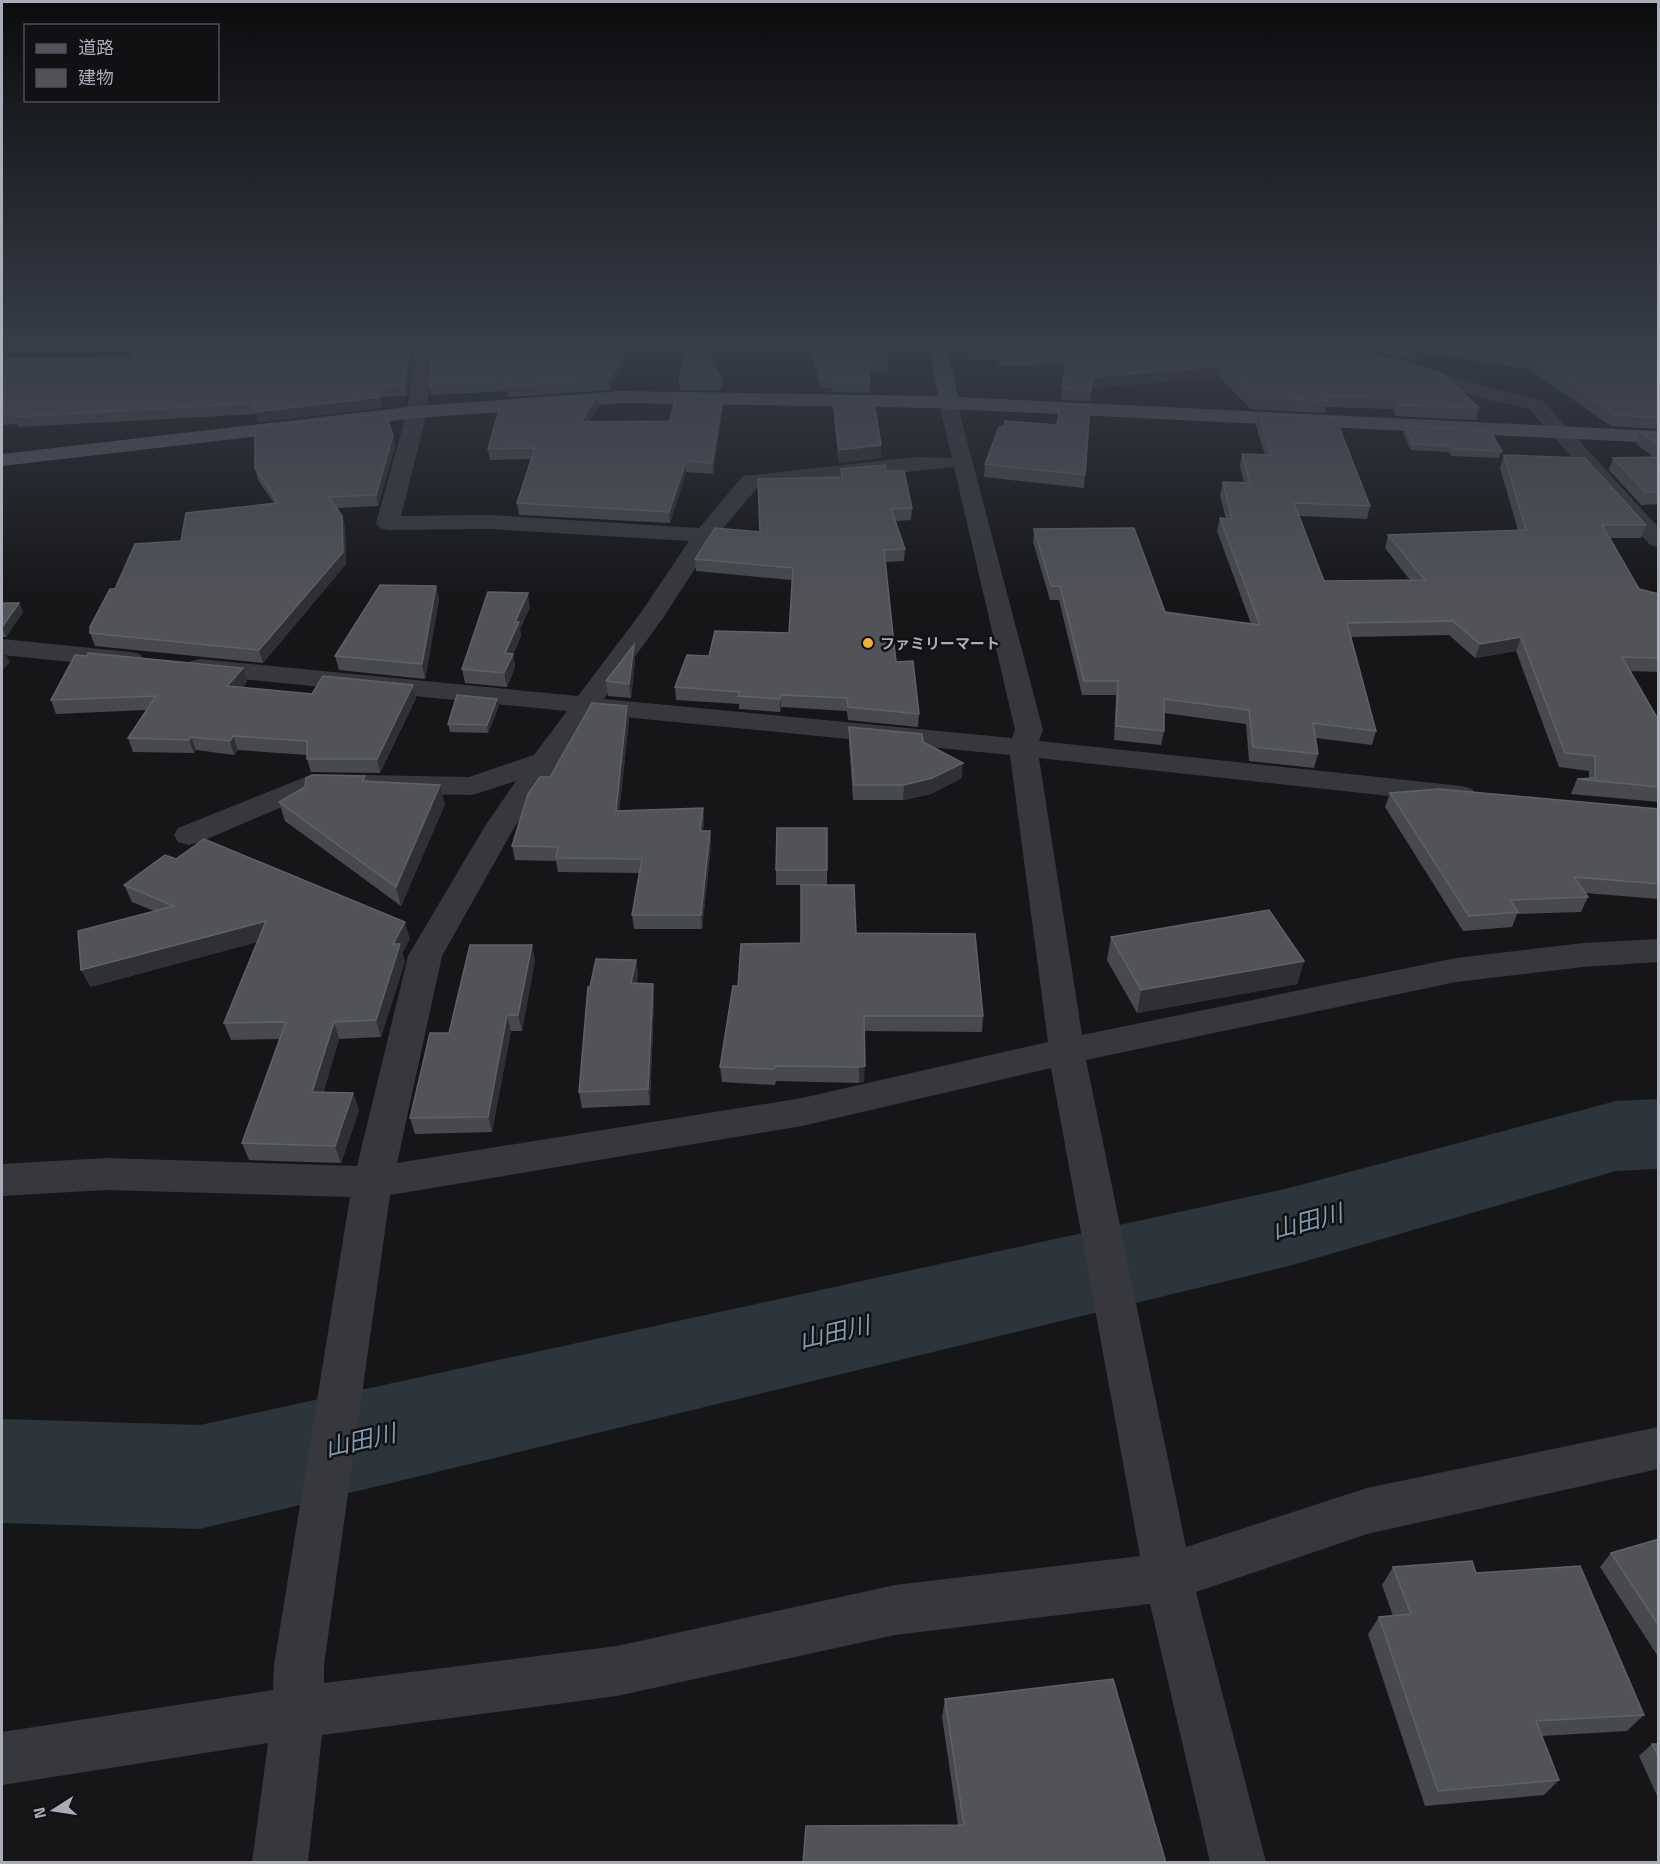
<svg xmlns="http://www.w3.org/2000/svg" width="1660" height="1864" viewBox="0 0 1660 1864" font-family="'Titillium Web','Noto Sans JP',sans-serif">
<rect width="100%" height="100%" fill="#161618"/>
<g fill="none" stroke-linecap="round" stroke-linejoin="round">
<polygon fill="#2c353c" fill-rule="evenodd" points="1658,1099 1658,1169 1616,1171 1289,1266 200,1529 2,1523 2,1419 200,1425 1289,1188 1616,1101"/>
<g fill="#37383d" fill-rule="evenodd">
<path d="M415,341H433L427,412L401,516L489,515L699,528L743,476L915,457L952,458L939,403L942,399H956L1043,730L1039,741L1462,786L1472,789L1477,795L1472,801L1462,804L1039,758L1082,1035L1456,958L1583,943L1658,939V962L1583,967L1456,982L1086,1060L1186,1547L1367,1488L1658,1427V1469L1367,1534L1196,1592L1266,1862H1210L1150,1604L895,1635L617,1696L322,1735L308,1862H252L268,1743L2,1785V1732L273,1690L274,1665L350,1197L106,1190L2,1196V1164L106,1158L357,1166L408,956L485,826L516,781L472,795L317,792L200,842L189,845L178,842L174,835L178,828L313,774L469,777L534,755L567,711L200,675L191,673L187,667L191,661L200,659L578,696L640,614L689,541L489,529L388,530L380,528L376,523L407,412ZM954,467L1015,730L1012,738L604,699L663,618L714,539L758,487ZM593,714L1010,755L1048,1042L802,1098L397,1163L442,956L515,826ZM1051,1068L1140,1556L895,1585L617,1646L324,1683V1665L390,1195L802,1126Z"/>
<path d="M1089,341H1119L1117,345C1058,361 1000,359 939,358L932,356L930,352L932,348L939,346L1025,348Z"/>
<polygon points="1404,360 1495,389 1543,401 1658,527 1658,547 1650,545 1529,409 1482,398 1397,370 1394,366 1397,362"/>
<polygon points="2,639 131,652 140,654 144,660 140,666 131,668 2,655"/>
</g>
<polygon fill="#53555c" fill-rule="evenodd" points="928,341 946,341 958,397 1658,431 1658,443 932,408 622,403 417,418 2,466 2,454 417,406 622,391 938,396"/>
</g>
<g fill="#47494d">
<polygon points="413,341 407,396 380,397 382,408 258,422 256,414 19,427 17,424 2,425 2,359 131,358"/>
<polygon points="433,341 639,341 609,390 508,397 507,391 431,395 429,385"/>
<polygon points="688,341 754,341 705,346 722,381 722,390 680,390 679,380"/>
<polygon points="756,341 885,341 888,362 887,371 868,371 870,383 870,393 832,392 831,388 821,388 809,347 775,349"/>
<polygon points="992,341 1067,341 1025,346 993,345"/>
<polygon points="1098,341 1479,408 1476,420 1396,416 1393,409 1326,407 1325,413 1251,409 1219,377 1091,388 1090,401 1061,400 1066,365 999,366 998,361 998,350 1052,348"/>
<polygon points="1335,341 1659,341 1659,429 1611,426 1529,369 1416,352 1413,360"/>
<polygon points="597,396 598,407 589,422 670,421 723,407 713,474 686,472 670,523 519,515 517,503 531,459 490,460 488,449"/>
<polygon points="833,396 881,458 839,463 833,409"/>
<polygon points="1259,414 1370,506 1367,519 1299,516 1324,581 1410,580 1385,548 1388,535 1518,530 1500,468 1504,455 1646,525 1641,538 1610,538 1639,589 1659,594 1659,672 1630,671 1659,721 1659,802 1571,794 1577,779 1589,778 1589,771 1559,767 1516,651 1475,658 1449,635 1351,637 1376,731 1372,745 1316,738 1318,754 1314,768 1249,761 1246,724 1164,713 1164,731 1161,745 1114,740 1116,695 1082,695 1059,600 1050,600 1033,542 1034,529 1165,612 1251,624 1217,531 1220,518 1226,519 1220,495 1223,482 1244,483 1240,466 1242,454 1265,455 1256,426"/>
<polygon points="1057,425 1085,475 1084,488 984,477 985,464 1004,427"/>
<polygon points="1405,426 1502,451 1499,458 1451,456 1449,452 1411,450 1403,433"/>
<polygon points="1640,432 1659,433 1659,504 1641,505 1609,470 1613,458 1654,457 1636,444"/>
<polygon points="393,435 395,446 378,506 337,508 342,516 345,528 346,564 263,663 95,646 90,633 115,589 181,541 274,503 258,480 255,468"/>
<polygon points="841,469 886,471 912,508 911,520 895,521 905,549 904,561 885,562 896,662 919,714 918,727 848,720 847,711 781,707 780,712 739,709 739,704 676,700 675,687 709,656 789,633 792,580 696,571 695,559 760,532 841,477"/>
<polygon points="436,586 439,600 425,679 339,670 335,656"/>
<polygon points="2,603 19,603 23,612 6,637 2,637"/>
<polygon points="530,607 520,629 521,636 513,655 515,667 507,687 465,683 462,669"/>
<polygon points="634,645 635,660 631,698 608,696 606,681"/>
<polygon points="243,668 247,682 242,688 312,694 413,685 416,698 380,773 311,772 307,759 307,755 238,750 234,755 196,750 194,753 133,752 128,738 146,710 56,714 51,700"/>
<polygon points="499,706 488,733 450,732 448,724"/>
<polygon points="627,706 629,720 619,811 703,808 704,822 703,831 710,831 711,845 702,929 634,929 632,915 639,873 558,872 556,861 515,860 512,846 550,777"/>
<polygon points="849,727 923,742 962,778 931,794 903,800 853,800 849,741"/>
<polygon points="365,776 366,782 445,804 401,906 285,821 279,802"/>
<polygon points="1390,793 1659,809 1659,899 1585,893 1588,897 1581,912 1517,914 1512,927 1463,931 1385,807"/>
<polygon points="827,828 827,885 856,933 983,1016 982,1032 864,1031 864,1082 859,1083 776,1081 775,1085 722,1082 720,1067 738,986 801,943 801,885 776,885 776,870"/>
<polygon points="176,859 410,939 402,953 405,961 381,1037 339,1039 323,1092 353,1093 359,1110 341,1163 249,1160 242,1143 280,1039 231,1040 224,1023 257,942 90,987 154,911 132,902 124,885"/>
<polygon points="1111,937 1304,961 1297,984 1137,1013 1107,960"/>
<polygon points="535,960 522,1031 511,1031 492,1132 415,1134 410,1118 449,1033"/>
<polygon points="636,960 638,975 636,984 654,999 650,1105 582,1108 579,1092 590,987"/>
<polygon points="1659,1539 1659,1658 1600,1567 1611,1553"/>
<polygon points="1393,1567 1476,1573 1644,1715 1627,1731 1542,1736 1559,1780 1544,1795 1425,1806 1368,1634 1379,1617 1393,1616 1382,1585"/>
<polygon points="945,1699 1166,1863 958,1825 942,1717"/>
<polygon points="1652,1744 1659,1744 1659,1800 1639,1756"/>
</g>
<g fill="#2f3033">
<polygon points="410,341 413,341 407,396 404,386"/>
<polygon points="632,341 639,341 609,390 608,379"/>
<polygon points="701,341 754,341 701,346"/>
<polygon points="1025,341 1067,341 1025,346"/>
<polygon points="1221,366 1219,377 1091,388 1092,377"/>
<polygon points="597,396 598,407 582,432 581,422"/>
<polygon points="723,396 723,407 713,474 712,463"/>
<polygon points="380,397 382,408 258,422 255,412"/>
<polygon points="393,435 395,446 378,506 376,495"/>
<polygon points="881,445 881,458 839,463 839,450"/>
<polygon points="686,461 686,472 670,523 669,512"/>
<polygon points="342,516 345,528 346,564 263,663 259,650"/>
<polygon points="436,586 439,600 425,679 422,664"/>
<polygon points="528,593 530,607 520,629 521,636 513,655 515,667 507,687 504,673 505,653 515,622"/>
<polygon points="19,603 23,612 6,637 2,627"/>
<polygon points="1521,637 1516,651 1475,658 1480,644"/>
<polygon points="634,645 635,660 631,698 629,684"/>
<polygon points="5,653 10,662 2,671 2,657"/>
<polygon points="243,668 247,682 231,700 227,686"/>
<polygon points="413,685 416,698 380,773 377,759"/>
<polygon points="781,695 781,707 780,712 780,699"/>
<polygon points="497,699 499,706 488,733 487,725"/>
<polygon points="627,706 629,720 618,825 616,811"/>
<polygon points="233,736 238,750 234,755 230,741"/>
<polygon points="191,737 196,750 194,753 189,740"/>
<polygon points="963,763 962,778 931,794 903,800 904,785"/>
<polygon points="440,785 445,804 401,906 396,887"/>
<polygon points="703,808 704,822 701,845 700,831"/>
<polygon points="710,831 711,845 702,929 701,915"/>
<polygon points="266,921 272,938 90,987 81,970"/>
<polygon points="405,922 410,939 402,953 405,961 381,1037 376,1020 393,944"/>
<polygon points="532,945 535,960 522,1031 518,1015"/>
<polygon points="636,960 638,975 634,999 631,983"/>
<polygon points="1304,961 1297,984 1137,1013 1141,990"/>
<polygon points="653,984 654,999 650,1105 648,1089"/>
<polygon points="507,1015 511,1031 492,1132 488,1117"/>
<polygon points="334,1022 339,1039 319,1109 312,1092"/>
<polygon points="865,1066 864,1082 859,1083 859,1067"/>
<polygon points="353,1093 359,1110 341,1163 335,1146"/>
</g>
<g fill="#525359" stroke="#5f6168" stroke-width="1.5">
<polygon points="141,341 410,341 404,386 376,387 380,397 255,412 255,403 14,417 17,414 2,414 2,359 131,358"/>
<polygon points="433,341 632,341 608,379 506,387 508,381 429,385"/>
<polygon points="688,341 703,341 722,381 679,380"/>
<polygon points="810,341 885,341 888,362 866,362 870,383 832,383 831,378 821,379"/>
<polygon points="1098,341 1315,341 1397,360 1444,375 1479,408 1399,405 1396,398 1326,396 1328,401 1254,397 1221,366 1092,377 1091,390 1062,388 1067,354 1000,354 998,350 1052,348"/>
<polygon points="1382,341 1407,341 1416,349"/>
<polygon points="1420,341 1659,341 1659,418 1615,415 1532,357"/>
<polygon points="597,396 581,422 670,421 676,396 723,396 712,463 686,461 669,512 517,503 535,448 488,449 501,403"/>
<polygon points="833,396 873,397 881,445 839,450"/>
<polygon points="1060,404 1090,405 1085,475 985,464 999,427 1004,427 1005,421 1057,425"/>
<polygon points="385,413 393,435 376,495 329,497 342,516 343,552 259,650 90,633 90,627 110,589 115,589 135,544 181,541 186,513 278,503 255,468 255,427"/>
<polygon points="1259,414 1335,417 1370,506 1294,503 1324,581 1425,580 1388,535 1526,530 1504,455 1585,458 1646,525 1602,525 1639,589 1659,594 1659,658 1622,657 1659,721 1659,787 1577,779 1595,778 1595,756 1565,753 1521,637 1480,644 1453,621 1347,623 1376,731 1313,723 1318,754 1253,747 1249,710 1164,699 1164,731 1116,726 1118,681 1084,681 1060,586 1051,586 1034,529 1134,528 1165,612 1260,625 1220,518 1232,519 1223,482 1250,483 1242,454 1271,455"/>
<polygon points="1405,426 1490,431 1502,451 1453,449 1451,446 1413,444"/>
<polygon points="1640,432 1659,433 1659,445"/>
<polygon points="1659,457 1659,492 1645,492 1613,458"/>
<polygon points="885,465 886,471 904,471 912,508 891,509 905,549 884,550 896,662 913,661 919,714 848,707 847,698 781,695 780,699 738,696 740,692 675,687 687,655 709,656 715,631 789,633 793,568 695,559 715,528 760,532 758,479 842,477 841,469"/>
<polygon points="380,585 436,586 422,664 335,656"/>
<polygon points="488,592 528,593 515,622 519,622 505,653 513,654 504,673 462,669"/>
<polygon points="2,603 19,603 2,627"/>
<polygon points="634,645 629,684 606,681"/>
<polygon points="88,653 243,668 227,686 312,694 323,676 413,685 377,759 307,759 307,741 233,736 230,741 191,737 189,740 128,738 156,696 51,700 75,655 87,656"/>
<polygon points="457,695 497,699 487,725 448,724"/>
<polygon points="592,703 627,706 616,811 703,808 700,831 710,831 701,915 632,915 642,859 556,858 558,847 512,846 528,794 540,777 550,777"/>
<polygon points="849,727 922,734 923,742 963,763 932,778 904,785 854,785"/>
<polygon points="312,775 365,776 362,781 440,785 396,887 279,802 305,787 306,778"/>
<polygon points="1439,789 1659,809 1659,884 1574,877 1588,897 1510,900 1518,912 1469,916 1390,793"/>
<polygon points="777,828 827,828 827,870 776,870"/>
<polygon points="204,839 405,922 393,944 400,944 376,1020 334,1022 312,1092 353,1093 335,1146 242,1143 286,1022 224,1023 266,921 81,970 78,931 174,906 124,885 165,855 176,859"/>
<polygon points="801,885 854,885 856,933 975,934 983,1016 864,1016 865,1066 859,1067 775,1066 774,1069 720,1067 733,986 738,986 741,944 801,943"/>
<polygon points="1269,910 1304,961 1141,990 1111,937"/>
<polygon points="470,945 532,945 518,1015 507,1015 488,1117 410,1118 430,1033 449,1033"/>
<polygon points="596,959 636,960 631,983 653,984 648,1089 579,1092 588,987 590,987"/>
<polygon points="1659,1539 1659,1626 1611,1553"/>
<polygon points="1472,1561 1476,1573 1580,1566 1644,1715 1536,1721 1559,1780 1438,1791 1379,1617 1411,1614 1393,1567"/>
<polygon points="1113,1679 1166,1863 803,1863 806,1826 964,1825 945,1699"/>
<polygon points="1652,1744 1659,1744 1659,1758"/>
</g>
<linearGradient id="sky" x2="0" y2="1"><stop stop-color="#0c0c0d"/><stop offset="0.57" stop-color="#363c48"/><stop offset="1" stop-color="#363c48" stop-opacity="0"/></linearGradient>
<rect width="1660" height="602" fill="url(#sky)"/>
<circle fill="#f2b134" stroke="#111113" stroke-width="2" cx="868" cy="643" r="6"/>
<g text-anchor="middle" dominant-baseline="central" stroke-width="5" stroke-linejoin="round" paint-order="stroke">
<g font-size="15" font-weight="bold" fill="#a8adb8" stroke="#111113" text-anchor="start">
<text x="880" y="643">ファミリーマート</text>
</g>
<g font-size="24" font-style="italic" fill="#7f9bb3" stroke="#111113">
<text transform="translate(1307 1221) rotate(-15)">山田川</text>
<text transform="translate(834 1332) rotate(-13)">山田川</text>
<text transform="translate(360 1440) rotate(-13)">山田川</text>
</g>
</g>
<rect width="1660" height="1864" fill="none" stroke="#a8adb8" stroke-width="6"/>
<rect x="24" y="24" width="195" height="78" fill="#111113" stroke="#4d4f55" stroke-width="1.5"/>
<rect x="36" y="44" width="30" height="9" fill="#53555c" stroke="#4d4f55" stroke-width="1.5"/>
<text x="78" y="54" font-size="18" fill="#a8adb8">道路</text>
<rect x="36" y="69" width="30" height="18" fill="#525359" stroke="#4d4f55" stroke-width="1.5"/>
<text x="78" y="84" font-size="18" fill="#a8adb8">建物</text>
<g transform="translate(54 1810) rotate(258)" stroke="#111113" stroke-width="4.5" paint-order="stroke">
<path d="M0-4.5L10 22L0 15L-10 22Z" fill="#a8adb8"/>
<text y="-9" font-size="16" font-weight="bold" text-anchor="middle" fill="#a8adb8">N</text>
</g>
</svg>
